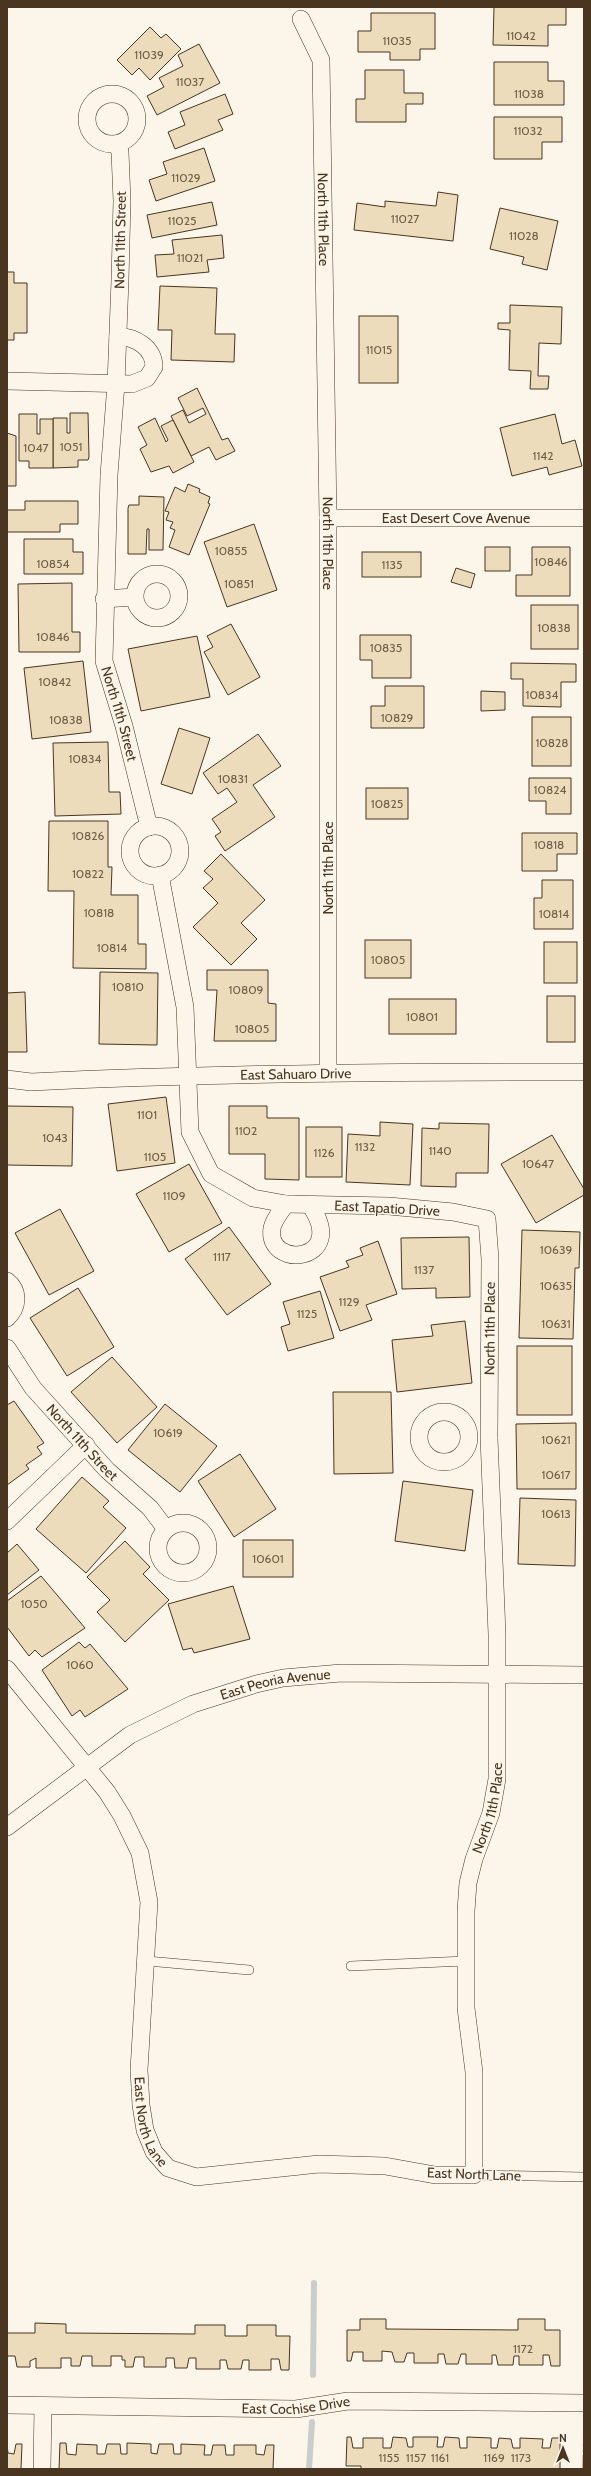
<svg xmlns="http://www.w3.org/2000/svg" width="591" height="2476" viewBox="0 0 591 2476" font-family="Cabin,sans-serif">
<rect width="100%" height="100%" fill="#fbf6e9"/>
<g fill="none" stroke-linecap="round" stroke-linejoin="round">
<g stroke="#c9cecd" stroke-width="6">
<polyline points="313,2375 314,2283"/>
<polyline points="309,2469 312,2422"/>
</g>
</g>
<g fill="#ecdcbc" stroke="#4a3520">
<polygon points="494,7 566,7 566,25 548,25 548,46 493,45"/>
<polygon points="371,13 435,13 435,49 420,49 420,60 390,60 390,52 358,52 358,31 371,31"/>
<polygon points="150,27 161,38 166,34 181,49 150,80 139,68 132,75 117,60"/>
<polygon points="199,44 220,83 157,115 147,96 164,87 159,78 183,66 178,55"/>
<polygon points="494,62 548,62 548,81 564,81 564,105 494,105"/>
<polygon points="365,70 404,70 404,93 423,93 423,104 406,104 406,122 356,122 356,99 365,99"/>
<polygon points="225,94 233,114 218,120 223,130 175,149 168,132 185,125 180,112"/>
<polygon points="494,117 562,117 562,142 542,142 542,159 494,159"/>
<polygon points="204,148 215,181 156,201 149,180 167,174 163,162"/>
<polygon points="438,192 458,195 453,241 354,230 357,203 385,207 385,201 436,206"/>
<polygon points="212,202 217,225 152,238 147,215"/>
<polygon points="500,208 558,221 547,270 522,264 524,257 490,249"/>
<polygon points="222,235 224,258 207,260 209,272 157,277 155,255 174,254 172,240"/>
<polygon points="7,272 14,272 14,283 27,283 27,333 14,333 14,340 7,340"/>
<polygon points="160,286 217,288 215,334 235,334 234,362 171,360 172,330 158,330"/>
<polygon points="510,305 562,307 561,344 539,343 538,376 549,376 548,389 530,389 531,371 509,370 510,330 498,329 498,323 510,323"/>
<rect x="359" y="316" width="39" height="67"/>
<polygon points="197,388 222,440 228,438 235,451 216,460 209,447 191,456 171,416 183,410 189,423 206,414 203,408 187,416 178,398"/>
<polygon points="70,413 88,413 89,457 88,460 78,460 78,467 53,468 53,418 67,418 67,433 70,433"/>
<polygon points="19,414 37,414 37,434 40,434 40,419 53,419 53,468 29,468 29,461 19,461"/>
<polygon points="555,414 562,444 575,440 582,466 549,475 547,467 512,476 500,428"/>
<polygon points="155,418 166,442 168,440 161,426 173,420 194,462 173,473 169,466 151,472 140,449 147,445 138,427"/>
<polygon points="7,433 16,436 16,486 7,486"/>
<polygon points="188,484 200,489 199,492 210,497 208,503 210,504 189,555 169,547 175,530 170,528 173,522 166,520 169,512 165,511 175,487 185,492"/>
<polygon points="139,496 164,497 163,550 149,550 149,529 147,529 146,554 128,554 128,508 129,505 139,505"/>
<polygon points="25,501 78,501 78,524 60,524 60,532 7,532 7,510 25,510"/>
<polygon points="254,524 277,590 227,607 204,542"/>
<polygon points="24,539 73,539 73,552 83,552 83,574 24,574"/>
<rect x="485" y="547" width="25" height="24"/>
<polygon points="532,547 570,547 570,596 516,596 516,575 532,575"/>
<rect x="362" y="552" width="59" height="25"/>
<polygon points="456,568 475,574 471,588 451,582"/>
<polygon points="72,583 72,632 80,632 80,652 19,652 18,584"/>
<rect x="531" y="605" width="47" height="44"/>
<polygon points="231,624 260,677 228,695 204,652 213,647 207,636"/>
<polygon points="360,635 411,635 411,678 372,678 372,660 360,660"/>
<polygon points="197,636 210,697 141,711 128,649"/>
<polygon points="83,661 91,732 32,739 24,668"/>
<polygon points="511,663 576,664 576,682 561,682 561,707 523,706 523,679 511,679"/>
<polygon points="385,686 424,686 424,728 371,728 371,706 385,706"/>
<polygon points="481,691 505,692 505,710 481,711"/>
<rect x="532" y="717" width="39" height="49"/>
<polygon points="179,728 210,738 192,794 161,784"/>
<polygon points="258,734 281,766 253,785 275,817 225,851 215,836 221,832 212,819 237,802 227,788 218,794 203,773"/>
<polygon points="108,742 109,792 120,792 121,814 55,816 53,743"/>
<polygon points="529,778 571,778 571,814 546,814 546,801 529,801"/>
<rect x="366" y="788" width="42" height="31"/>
<polygon points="49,821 108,821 108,867 112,867 111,895 138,895 138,944 146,944 146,969 73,968 74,891 48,891"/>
<polygon points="522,833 577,833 577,854 557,854 557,871 522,871"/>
<polygon points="221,854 265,900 241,923 257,939 231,965 193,927 218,903 203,888 213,879 204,871"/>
<polygon points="542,880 573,880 573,929 534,929 534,898 542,898"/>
<rect x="365" y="940" width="46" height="38"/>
<rect x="544" y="942" width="33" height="41"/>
<polygon points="207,970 268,970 268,1003 276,1004 276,1041 214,1041 217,990 207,990"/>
<polygon points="100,972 158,973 157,1045 99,1044"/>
<polygon points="25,992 27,1052 7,1052 7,993"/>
<rect x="547" y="996" width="28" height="46"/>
<rect x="389" y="999" width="67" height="35"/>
<polygon points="166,1097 175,1163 117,1171 108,1104"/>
<polygon points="7,1106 73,1107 72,1166 7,1165"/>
<polygon points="229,1106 267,1106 267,1118 299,1118 299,1180 265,1179 265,1154 229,1154"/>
<polygon points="380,1122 413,1124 410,1185 346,1182 348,1134 380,1136"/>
<polygon points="439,1123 489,1124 488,1173 456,1173 456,1187 421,1186 422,1128 439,1129"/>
<rect x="306" y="1127" width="36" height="50"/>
<polygon points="552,1135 584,1189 584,1195 536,1223 501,1164"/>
<polygon points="189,1164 222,1223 169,1252 136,1194"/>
<polygon points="60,1209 94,1271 49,1295 15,1233"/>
<polygon points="229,1227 271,1284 227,1315 185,1259"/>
<polygon points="522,1230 580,1232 579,1268 575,1268 573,1339 519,1338"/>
<polygon points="469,1237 470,1297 436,1298 436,1288 402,1289 401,1238"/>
<polygon points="378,1241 397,1294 366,1305 372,1320 340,1331 320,1277 349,1267 346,1261 363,1255 360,1248"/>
<polygon points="78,1288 114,1347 67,1376 30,1318"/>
<polygon points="320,1291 334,1338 288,1351 281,1327 290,1324 283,1302"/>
<polygon points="465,1321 472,1383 397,1392 392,1340 433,1336 431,1325"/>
<rect x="517" y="1346" width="55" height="69"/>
<polygon points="112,1357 157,1407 117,1443 71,1392"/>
<polygon points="333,1392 391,1392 393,1473 334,1474"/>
<polygon points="14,1401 44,1443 37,1447 42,1454 26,1465 29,1469 7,1485 7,1405"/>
<polygon points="165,1404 217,1446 180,1492 128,1450"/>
<polygon points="576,1423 576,1489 517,1489 516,1424"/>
<polygon points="240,1454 276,1509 234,1537 198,1481"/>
<polygon points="82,1477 109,1501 103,1507 126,1528 86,1573 36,1529"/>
<polygon points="403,1481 473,1490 465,1551 395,1541"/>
<polygon points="520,1498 576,1500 575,1566 518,1564"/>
<rect x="243" y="1540" width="50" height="37"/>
<polygon points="125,1541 150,1567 143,1574 169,1600 125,1642 97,1612 110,1600 87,1577"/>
<polygon points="17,1544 39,1570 7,1595 7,1553"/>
<polygon points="41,1576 85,1628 42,1657 35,1650 29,1656 7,1627 7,1601"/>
<polygon points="233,1586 250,1639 194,1653 192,1648 183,1650 168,1604"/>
<polygon points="79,1642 85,1648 90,1644 128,1689 85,1717 80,1710 72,1716 42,1670"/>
<polygon points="360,2319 386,2319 386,2329 518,2330 518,2319 545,2319 545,2330 560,2330 560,2366 551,2366 549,2355 543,2355 543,2365 519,2365 519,2356 514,2356 513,2365 498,2365 496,2355 492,2355 492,2364 466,2364 466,2354 461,2354 458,2364 446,2364 444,2354 438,2354 438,2363 414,2363 414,2353 407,2353 404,2362 395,2362 392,2352 382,2351 382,2361 363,2361 363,2352 353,2352 351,2361 347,2361 347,2330 360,2330"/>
<polygon points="35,2323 66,2324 66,2333 195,2334 195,2325 225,2325 225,2336 247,2336 247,2325 276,2325 276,2336 290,2336 289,2370 281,2370 279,2359 271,2359 271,2370 249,2370 249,2360 243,2360 241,2369 228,2369 226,2360 220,2360 220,2369 196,2369 196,2358 189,2358 187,2368 175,2368 174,2358 166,2358 166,2367 144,2367 144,2357 135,2357 133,2367 125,2367 125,2360 122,2360 122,2356 111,2356 111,2366 92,2366 92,2356 82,2356 80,2366 71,2366 71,2358 61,2358 61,2368 36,2368 36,2358 30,2361 30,2367 17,2367 15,2356 7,2356 7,2367 7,2333 35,2333"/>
<polygon points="347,2437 351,2437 353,2448 363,2448 363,2438 383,2438 383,2448 391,2448 393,2437 406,2438 408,2447 413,2447 413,2437 438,2437 437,2447 443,2447 445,2437 459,2438 460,2448 467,2448 467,2437 491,2438 491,2448 497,2448 499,2438 511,2439 513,2448 520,2448 520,2438 543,2439 542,2448 550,2448 552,2438 560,2438 560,2469 361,2469 361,2466 346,2466"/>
<polygon points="60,2443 66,2443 67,2454 76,2455 77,2444 97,2445 97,2454 105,2454 107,2444 120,2444 121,2454 127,2454 127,2443 151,2444 151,2453 157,2454 159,2444 173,2444 174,2454 181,2454 181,2444 205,2445 204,2455 211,2455 213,2445 225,2445 226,2455 234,2455 234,2445 256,2445 256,2454 264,2455 266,2445 274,2445 273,2469 59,2469"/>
<polygon points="7,2444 8,2453 14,2454 16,2444 22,2444 21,2469 7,2469"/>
</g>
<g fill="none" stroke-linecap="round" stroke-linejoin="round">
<g stroke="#4a3520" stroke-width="10">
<g id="lane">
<polyline points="147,1961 249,1970"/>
<polyline points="351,1966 466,1961"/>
<polyline points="474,2175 584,2177"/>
</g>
</g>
<g stroke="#4a3520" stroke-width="18">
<g id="street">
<path id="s1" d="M301,19L321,60L328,518V1073"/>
<circle cx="112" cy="119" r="25"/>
<path id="s2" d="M117,144L120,152L122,201L120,280L116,384L109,475L104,661L124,726L149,827"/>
<path d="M7,381L132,384L147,378L154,367C154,348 135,336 118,337"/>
<path id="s3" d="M328,518H584"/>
<circle cx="157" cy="596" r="22"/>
<polyline points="104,599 134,597"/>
<circle cx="155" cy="851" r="25"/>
<path id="s4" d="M7,1079L31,1082C216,1073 400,1072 584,1072"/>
<path d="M286,1204C281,1211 274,1219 272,1228C265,1270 350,1263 310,1205"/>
<path d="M7,1281C20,1291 18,1308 7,1318"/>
<path id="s5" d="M7,1348L33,1388L107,1470L150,1508L166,1529"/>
<circle cx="444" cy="1437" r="25"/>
<polyline points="7,1521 86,1445"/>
<circle cx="183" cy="1548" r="25"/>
<path id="s6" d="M7,1669L107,1792L122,1816L140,1853L149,1902L139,2070L141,2105L145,2130L154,2152L168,2168L196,2177L319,2164L385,2166L435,2175H474V2072L466,2008V1911L468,1883L474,1859L491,1813L497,1779V1634L489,1438L490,1259L487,1219L453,1212L389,1206L286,1204L253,1198L211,1174L190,1132L185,1007L160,875"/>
<path id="s7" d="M7,1827L130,1735L193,1704L256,1684L283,1678L341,1673L584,1675"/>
<path id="s8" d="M7,2405L296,2409L348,2401L584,2403"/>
<polyline points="42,2469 43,2406"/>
</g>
</g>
<use href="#lane" stroke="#fbf6e9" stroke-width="9"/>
<use href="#street" stroke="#fbf6e9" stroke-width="17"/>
<polyline stroke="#c62828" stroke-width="1" stroke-dasharray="14 3 2 3" stroke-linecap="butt" points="583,2469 584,2411"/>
</g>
<g text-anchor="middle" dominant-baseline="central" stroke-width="3" stroke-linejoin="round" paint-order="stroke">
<g font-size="12" fill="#725f47">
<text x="521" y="35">11042</text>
<text x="397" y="40">11035</text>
<text x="149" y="54">11039</text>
<text x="190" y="81">11037</text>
<text x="529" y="93">11038</text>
<text x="528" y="130">11032</text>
<text x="186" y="177">11029</text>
<text x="405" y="218">11027</text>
<text x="182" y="220">11025</text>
<text x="524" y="235">11028</text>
<text x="190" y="257">11021</text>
<text x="379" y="349">11015</text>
<text x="71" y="446">1051</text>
<text x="36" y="447">1047</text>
<text x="543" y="455">1142</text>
<text x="231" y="550">10855</text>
<text x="551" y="561">10846</text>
<text x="53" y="563">10854</text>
<text x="392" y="564">1135</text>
<text x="239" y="583">10851</text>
<text x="554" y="627">10838</text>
<text x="53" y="636">10846</text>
<text x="386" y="647">10835</text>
<text x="55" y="681">10842</text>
<text x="542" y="694">10834</text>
<text x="397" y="717">10829</text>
<text x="66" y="719">10838</text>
<text x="552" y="742">10828</text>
<text x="85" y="758">10834</text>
<text x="233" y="778">10831</text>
<text x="550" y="789">10824</text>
<text x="387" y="803">10825</text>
<text x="88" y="835">10826</text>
<text x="549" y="844">10818</text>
<text x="88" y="873">10822</text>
<text x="99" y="912">10818</text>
<text x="554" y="913">10814</text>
<text x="112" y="947">10814</text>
<text x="388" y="959">10805</text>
<text x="128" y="986">10810</text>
<text x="246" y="989">10809</text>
<text x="422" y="1016">10801</text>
<text x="252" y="1028">10805</text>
<text x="147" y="1114">1101</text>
<text x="246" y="1130">1102</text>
<text x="55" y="1137">1043</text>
<text x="365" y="1146">1132</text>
<text x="440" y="1150">1140</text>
<text x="324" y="1152">1126</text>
<text x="155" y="1156">1105</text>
<text x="538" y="1163">10647</text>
<text x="174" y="1195">1109</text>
<text x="556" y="1249">10639</text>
<text x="222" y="1256">1117</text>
<text x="424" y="1269">1137</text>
<text x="556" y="1285">10635</text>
<text x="349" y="1301">1129</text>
<text x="307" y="1313">1125</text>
<text x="556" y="1323">10631</text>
<text x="168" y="1432">10619</text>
<text x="556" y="1439">10621</text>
<text x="556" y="1474">10617</text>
<text x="556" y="1513">10613</text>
<text x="268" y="1558">10601</text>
<text x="34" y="1603">1050</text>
<text x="80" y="1664">1060</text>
<text x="523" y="2348">1172</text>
<text x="389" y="2457">1155</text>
<text x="416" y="2457">1157</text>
<text x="440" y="2457">1161</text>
<text x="494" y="2457">1169</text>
<text x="521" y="2457">1173</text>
</g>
<g font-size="14" fill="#4a3520" stroke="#fbf6e9">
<text stroke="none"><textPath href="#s1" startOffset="205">North 11th Place</textPath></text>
<text transform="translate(120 240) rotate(-89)">North 11th Street</text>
<text stroke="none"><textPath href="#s3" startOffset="128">East Desert Cove Avenue</textPath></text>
<text stroke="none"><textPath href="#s1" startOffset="529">North 11th Place</textPath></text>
<text stroke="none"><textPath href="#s2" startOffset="573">North 11th Street</textPath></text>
<text transform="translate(328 868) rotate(-90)">North 11th Place</text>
<text stroke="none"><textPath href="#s4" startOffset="289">East Sahuaro Drive</textPath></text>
<text transform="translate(387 1208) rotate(3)">East Tapatio Drive</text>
<text stroke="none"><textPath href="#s6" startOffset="1712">North 11th Place</textPath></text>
<text stroke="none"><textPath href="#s5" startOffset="121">North 11th Street</textPath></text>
<text stroke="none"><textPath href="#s7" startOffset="309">East Peoria Avenue</textPath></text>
<text stroke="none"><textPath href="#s6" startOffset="1231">North 11th Place</textPath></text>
<text stroke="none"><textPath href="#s6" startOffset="500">East North Lane</textPath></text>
<text transform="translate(474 2174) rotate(2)">East North Lane</text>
<text stroke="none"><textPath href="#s8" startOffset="289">East Cochise Drive</textPath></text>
</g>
</g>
<rect width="591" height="2476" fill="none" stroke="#4a3520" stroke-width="16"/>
<g transform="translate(563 2448)" stroke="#fbf6e9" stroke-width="3" paint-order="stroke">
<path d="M0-3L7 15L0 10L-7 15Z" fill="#4a3520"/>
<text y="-6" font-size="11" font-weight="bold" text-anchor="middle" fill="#4a3520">N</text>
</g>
</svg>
